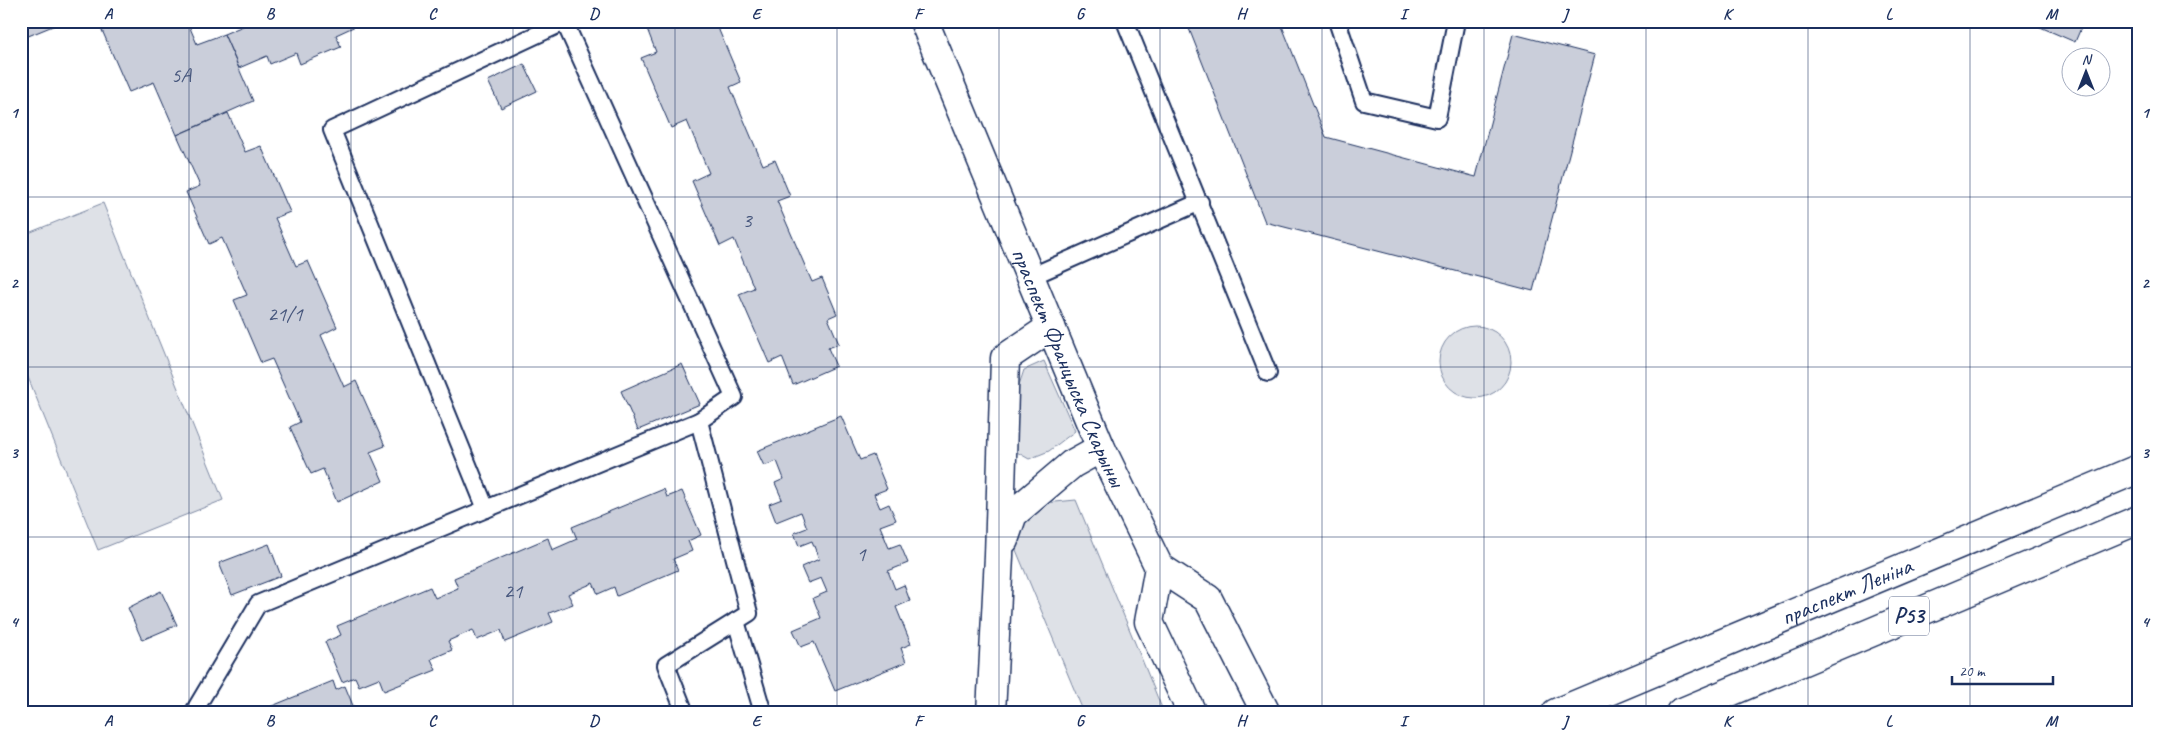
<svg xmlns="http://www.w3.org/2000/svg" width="2159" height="734" viewBox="0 0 2159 734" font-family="Caveat,sans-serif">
<rect width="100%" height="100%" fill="#fff"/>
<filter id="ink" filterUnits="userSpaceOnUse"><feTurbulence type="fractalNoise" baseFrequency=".02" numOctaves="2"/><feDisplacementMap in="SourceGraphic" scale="10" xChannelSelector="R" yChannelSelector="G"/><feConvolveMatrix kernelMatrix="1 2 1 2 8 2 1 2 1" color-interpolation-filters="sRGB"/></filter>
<g filter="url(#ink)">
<g fill="#dee1e7" stroke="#7c88a2">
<polygon points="103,203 223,500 98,550 21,360 21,236"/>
<circle cx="1475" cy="362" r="36"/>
<polygon points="1044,361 1075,431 1049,451 1029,459 1015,451 1018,388 1024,370"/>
<polygon points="1076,500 1164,713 1084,713 1016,550 1019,528 1045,503"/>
</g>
<g fill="#caceda" stroke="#1b2f5e">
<polygon points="21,21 65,21 21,39"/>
<polygon points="98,21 187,21 197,44 224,34 253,101 177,135 154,82 129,92"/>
<polygon points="249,21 361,21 362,23 336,35 341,47 300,64 296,53 270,64 267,56 239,68 224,34 250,23"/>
<polygon points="644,21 715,21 741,82 730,87 763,165 775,160 790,196 777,201 812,282 822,278 837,314 828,318 839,344 828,348 836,366 793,385 782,357 769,363 739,294 754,288 734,239 720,246 692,181 709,173 687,121 671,128 641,58 656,52"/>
<polygon points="1186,21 1280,21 1326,137 1476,177 1513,34 1595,55 1533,291 1265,222"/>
<polygon points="2031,21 2084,21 2075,42 2031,23"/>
<polygon points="524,64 537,91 501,108 488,81"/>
<polygon points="228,113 245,152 261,146 290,212 275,218 296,266 308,261 337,327 321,335 344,387 356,381 385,446 370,452 383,481 337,502 323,469 311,474 290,427 300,422 272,359 261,363 234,300 247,295 222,238 209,244 186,192 200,186 177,135"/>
<polygon points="682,364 700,404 638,430 621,391"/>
<polygon points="841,416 860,460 873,455 887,489 874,494 880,508 889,504 896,520 880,526 889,548 900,544 908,563 888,571 895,589 904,585 910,601 896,607 911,644 901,648 906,662 835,691 814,642 801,647 793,630 821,618 813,598 827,592 821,578 808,583 801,567 819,559 812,541 799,546 794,533 807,528 801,512 776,522 769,504 782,499 775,483 784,479 777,461 764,466 757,451"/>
<polygon points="664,489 667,497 682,491 701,535 688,541 692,551 673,559 678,570 617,596 614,587 598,594 593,583 568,594 573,604 549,613 553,622 505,642 501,630 477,640 473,630 448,641 452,650 431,659 436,670 384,691 379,678 359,686 355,677 342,682 325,642 341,635 337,626 430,587 435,598 458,588 454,578 548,538 552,550 577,539 572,527"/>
<polygon points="269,544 281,576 232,595 219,563"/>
<polygon points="161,591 177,625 142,640 128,608"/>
<polygon points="333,681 336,690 345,686 356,713 255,713"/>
</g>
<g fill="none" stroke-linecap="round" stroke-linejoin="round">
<g stroke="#1b2f5e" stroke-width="20">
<g id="lane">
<polyline points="564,21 734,397 699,421 749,613 666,665 685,713"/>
<polyline points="1125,21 1268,373"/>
<polyline points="1337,21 1364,101 1437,118 1456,21"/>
<polyline points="1030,277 1200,202"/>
<polyline points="486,509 699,421"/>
<polyline points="736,621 763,713"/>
<polyline points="193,713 258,604 486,509 332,130 564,22"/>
</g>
</g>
<g stroke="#1b2f5e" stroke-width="31">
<g id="street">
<polyline points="1004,540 1013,514 1072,464 1101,448"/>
<polyline points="991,713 999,556 1005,358 1051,327"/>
</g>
</g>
<g stroke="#1b2f5e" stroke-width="31">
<g id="secondary">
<path id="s1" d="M924,21L1101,448L1159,567L1149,622L1192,713"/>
<polyline points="1159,567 1208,599 1266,713"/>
</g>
</g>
<g stroke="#1b2f5e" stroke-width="31">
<g id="primary">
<path id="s2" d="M1556,713L2138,469"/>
<polyline points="1680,713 2138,520"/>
</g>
</g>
<use href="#lane" stroke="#fff" stroke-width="16"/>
<use href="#street" stroke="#fff" stroke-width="28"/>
<use href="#secondary" stroke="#fff" stroke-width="28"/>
<use href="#primary" stroke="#fff" stroke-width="28"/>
</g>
</g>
<path fill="none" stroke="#1b2f5e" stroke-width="1" stroke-opacity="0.55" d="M189,21V713M351,21V713M513,21V713M675,21V713M837,21V713M999,21V713M1160,21V713M1322,21V713M1484,21V713M1646,21V713M1808,21V713M1970,21V713M21,197H2138M21,367H2138M21,537H2138"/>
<g text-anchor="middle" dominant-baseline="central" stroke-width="4" stroke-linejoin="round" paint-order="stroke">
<g font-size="21" fill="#47577d">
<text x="181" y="75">5А</text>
<text x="747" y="220">3</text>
<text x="285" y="314">21/1</text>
<text x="861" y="554">1</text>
<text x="513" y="591">21</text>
</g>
<rect fill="#fff" stroke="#5f6d8e" stroke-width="1" x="1889" y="596.5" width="40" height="39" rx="4"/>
<g font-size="22" font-weight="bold" fill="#1b2f5e">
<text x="1909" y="616">Р53</text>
</g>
<g font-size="24" fill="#1b2f5e" stroke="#fff">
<text stroke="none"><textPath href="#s1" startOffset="375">праспект Францыска Скарыны</textPath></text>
<text stroke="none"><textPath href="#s2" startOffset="315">праспект Леніна</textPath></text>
</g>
</g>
<rect width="2159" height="734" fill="none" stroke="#fff" stroke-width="55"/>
<g transform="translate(2086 72)"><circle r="24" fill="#ffffff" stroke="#a4acbf"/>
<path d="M0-4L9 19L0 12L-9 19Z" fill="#1b2f5e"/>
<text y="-8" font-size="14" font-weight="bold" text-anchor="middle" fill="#1b2f5e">N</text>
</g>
<path d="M1952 676v8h101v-8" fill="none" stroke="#1b2f5e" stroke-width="2.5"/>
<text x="1959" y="676" font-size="15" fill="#1b2f5e" stroke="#ffffff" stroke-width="4" paint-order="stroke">20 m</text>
<rect x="28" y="28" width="2104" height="678" fill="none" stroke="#1b2f5e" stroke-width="2"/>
<g font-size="16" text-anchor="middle" font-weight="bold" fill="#1b2f5e">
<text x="108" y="19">A</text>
<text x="270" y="19">B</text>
<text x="432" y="19">C</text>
<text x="594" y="19">D</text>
<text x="756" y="19">E</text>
<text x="918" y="19">F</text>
<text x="1080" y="19">G</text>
<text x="1241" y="19">H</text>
<text x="1403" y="19">I</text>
<text x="1565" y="19">J</text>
<text x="1727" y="19">K</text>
<text x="1889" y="19">L</text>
<text x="2051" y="19">M</text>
<text x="14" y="118">1</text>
<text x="2145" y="118">1</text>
<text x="14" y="288">2</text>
<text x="2145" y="288">2</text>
<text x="14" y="458">3</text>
<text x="2145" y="458">3</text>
<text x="14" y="627">4</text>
<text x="2145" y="627">4</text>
<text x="108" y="726">A</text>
<text x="270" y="726">B</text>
<text x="432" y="726">C</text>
<text x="594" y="726">D</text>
<text x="756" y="726">E</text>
<text x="918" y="726">F</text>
<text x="1080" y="726">G</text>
<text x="1241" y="726">H</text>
<text x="1403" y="726">I</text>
<text x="1565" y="726">J</text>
<text x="1727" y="726">K</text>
<text x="1889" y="726">L</text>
<text x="2051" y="726">M</text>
</g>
</svg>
